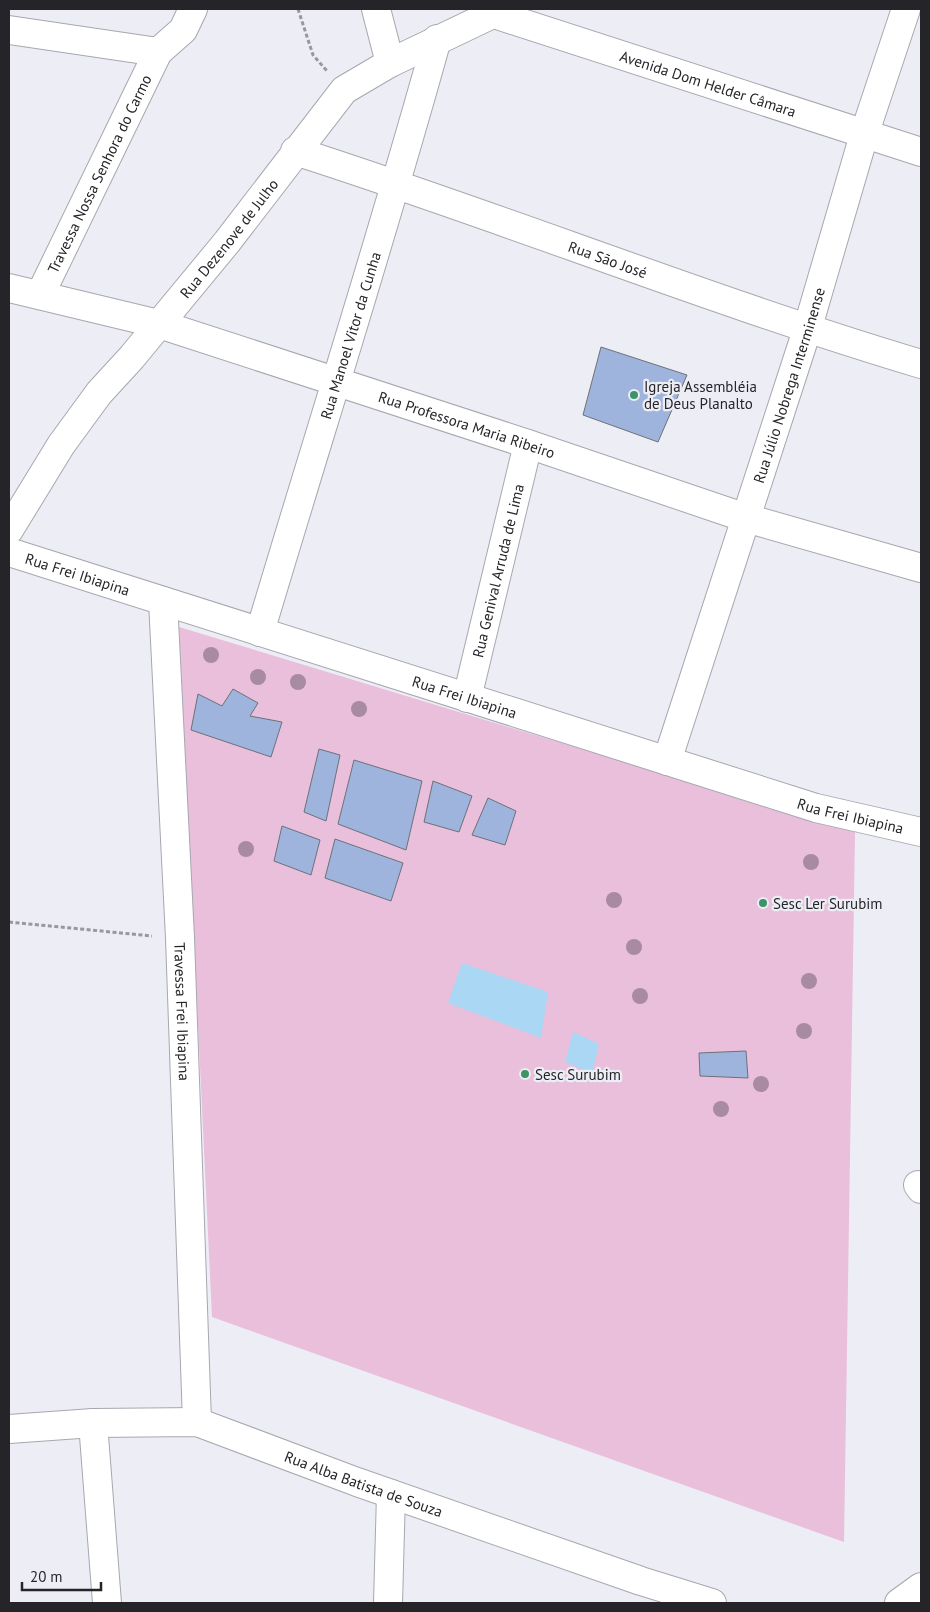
<svg xmlns="http://www.w3.org/2000/svg" width="930" height="1612" viewBox="0 0 930 1612" font-family="'PT Sans',sans-serif">
<rect width="100%" height="100%" fill="#ededf5"/>
<polygon fill="#e9bfdb" points="179,627 855,832 844,1542 212,1317"/>
<g fill="#aad7f4">
<polygon points="462,963 548,992 541,1038 448,1003"/>
<polygon points="573,1032 599,1044 592,1073 565,1062"/>
</g>
<g fill="#9eb4dc" stroke="#6d7178">
<polygon points="601,347 687,375 658,442 583,415"/>
<polygon points="233,689 258,703 250,716 282,722 271,757 191,730 198,694 222,706"/>
<polygon points="319,749 340,755 326,821 304,812"/>
<polygon points="354,760 422,781 406,850 338,824"/>
<polygon points="433,781 472,796 459,832 424,822"/>
<polygon points="488,798 516,811 505,845 472,835"/>
<polygon points="282,826 320,840 311,875 274,861"/>
<polygon points="335,839 403,863 391,901 325,878"/>
<polygon points="746,1051 748,1078 700,1076 699,1053"/>
</g>
<g fill="none" stroke-linecap="round" stroke-linejoin="round">
<g stroke="#a7a7af" stroke-width="30">
<g id="minor">
<polyline points="376,9 390,63"/>
<path id="s1" d="M494,14L921,152"/>
<polyline points="9,30 158,52"/>
<path id="s2" d="M295,151C505,218 710,301 921,364"/>
<path id="s3" d="M9,288L159,324L528,444L746,518L921,568"/>
<path id="s4" d="M40,295L158,52L183,30L193,9"/>
<path id="s5" d="M9,530L61,445L99,393L132,357L227,242L344,90L390,63L503,9"/>
<path id="s6" d="M9,552L816,808L921,832"/>
<path id="s7" d="M163,601L180,938L197,1422"/>
<path id="s8" d="M260,632C319,434 382,238 437,39"/>
<path id="s9" d="M467,698L528,444"/>
<path id="s10" d="M667,761L807,330L864,135L906,9"/>
<polyline points="918,1185 921,1189"/>
<polyline points="93,1423 107,1603"/>
<path id="s11" d="M9,1429L93,1423L197,1422L357,1482L641,1581L712,1603"/>
<polyline points="388,1603 391,1494"/>
<polyline points="899,1603 921,1587"/>
</g>
</g>
<g stroke="#97979d" stroke-width="3" stroke-dasharray="4 2.5" stroke-linecap="butt">
<polyline points="298,9 313,55 327,71"/>
<polyline points="9,922 152,936"/>
</g>
<use href="#minor" stroke="#fff" stroke-width="28"/>
</g>
<g fill="#a88ba3">
<circle cx="211" cy="655" r="8"/>
<circle cx="258" cy="677" r="8"/>
<circle cx="298" cy="682" r="8"/>
<circle cx="359" cy="709" r="8"/>
<circle cx="246" cy="849" r="8"/>
<circle cx="811" cy="862" r="8"/>
<circle cx="614" cy="900" r="8"/>
<circle cx="634" cy="947" r="8"/>
<circle cx="809" cy="981" r="8"/>
<circle cx="640" cy="996" r="8"/>
<circle cx="804" cy="1031" r="8"/>
<circle cx="761" cy="1084" r="8"/>
<circle cx="721" cy="1109" r="8"/>
</g>
<g fill="#3b9368" stroke="#ededf5" stroke-width="2">
<circle cx="634" cy="395" r="5"/>
<circle cx="763" cy="903" r="5"/>
<circle cx="525" cy="1074" r="5"/>
</g>
<g text-anchor="middle" dominant-baseline="central" stroke-width="4.5" stroke-linejoin="round" paint-order="stroke">
<g font-size="15" fill="#252529" stroke="#ededf5">
<text stroke="none"><textPath href="#s1" startOffset="225">Avenida Dom Helder Câmara</textPath></text>
<text stroke="none"><textPath href="#s4" startOffset="135">Travessa Nossa Senhora do Carmo</textPath></text>
<text stroke="none"><textPath href="#s5" startOffset="366">Rua Dezenove de Julho</textPath></text>
<text stroke="none"><textPath href="#s2" startOffset="331">Rua São José</textPath></text>
<text stroke="none"><textPath href="#s8" startOffset="310">Rua Manoel Vitor da Cunha</textPath></text>
<text stroke="none"><textPath href="#s10" startOffset="395">Rua Júlio Nobrega Interminense</textPath></text>
<text stroke="none"><textPath href="#s3" startOffset="478">Rua Professora Maria Ribeiro</textPath></text>
<text stroke="none"><textPath href="#s9" startOffset="131">Rua Genival Arruda de Lima</textPath></text>
<text stroke="none"><textPath href="#s6" startOffset="72">Rua Frei Ibiapina</textPath></text>
<text stroke="none"><textPath href="#s6" startOffset="478">Rua Frei Ibiapina</textPath></text>
<text stroke="none"><textPath href="#s6" startOffset="882">Rua Frei Ibiapina</textPath></text>
<text stroke="none"><textPath href="#s7" startOffset="411">Travessa Frei Ibiapina</textPath></text>
<text stroke="none"><textPath href="#s11" startOffset="366">Rua Alba Batista de Souza</textPath></text>
</g>
<g font-size="15" fill="#252529" stroke="#ededf5" text-anchor="start">
<text x="644" y="386">Igreja Assembléia<tspan x="644" dy="17">de Deus Planalto</tspan></text>
<text x="773" y="903">Sesc Ler Surubim</text>
<text x="535" y="1074">Sesc Surubim</text>
</g>
</g>
<rect width="930" height="1612" fill="none" stroke="#252529" stroke-width="20"/>
<path d="M22 1582v8h79v-8" fill="none" stroke="#252529" stroke-width="2.5"/>
<text x="30" y="1582" font-size="15" fill="#252529" stroke="#ededf5" stroke-width="4" paint-order="stroke">20 m</text>
</svg>
